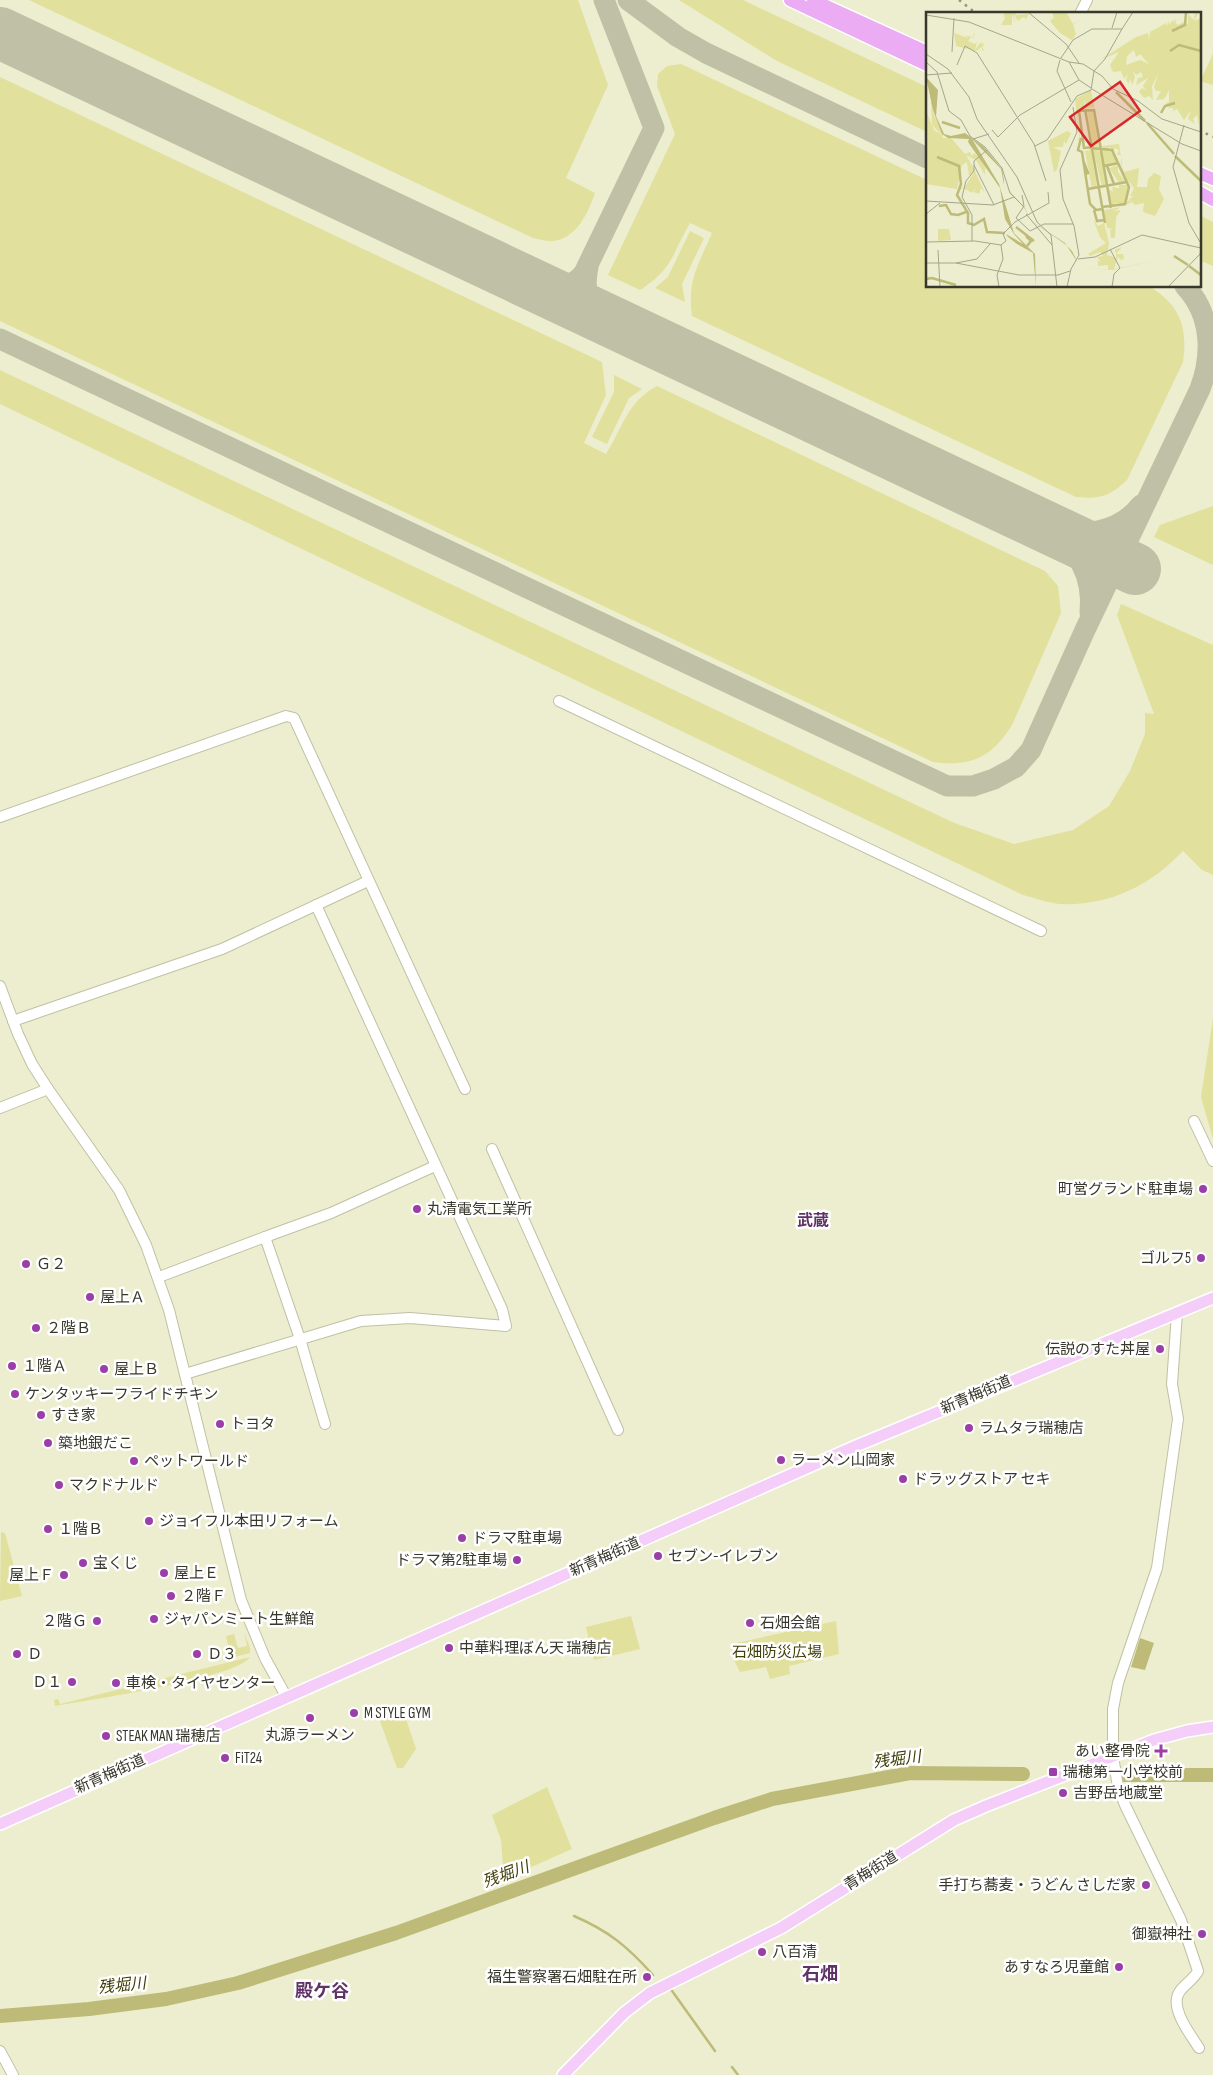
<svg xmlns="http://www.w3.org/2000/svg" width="1213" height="2075" viewBox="0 0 1213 2075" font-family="'Sofia Sans Condensed','Noto Sans JP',sans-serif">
<rect width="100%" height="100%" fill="#edeecf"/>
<g fill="#e1e09c">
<path d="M29,0H578L608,85L566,178L595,193C588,213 577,238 553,241C547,242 539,239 533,238Z"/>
<polygon points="679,0 743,0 927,87 927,132 777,61"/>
<polygon points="1213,54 1213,85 1200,81"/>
<path d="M681,64L927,180V286H1149C1180,305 1188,327 1183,362L1127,480C1109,497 1100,499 1076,497L692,316C687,280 698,266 712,233L690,223C672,254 673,269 640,290L608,275L675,134L657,86L658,74L667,66Z"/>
<path d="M0,77L602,362L606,395L584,443L606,454C623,427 627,402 657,386L1045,571L1058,586L1061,613L1013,723C993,757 972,767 933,762L0,321Z"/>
<polygon points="1199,215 1213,222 1213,266 1199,260"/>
<polygon points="690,231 704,238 682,284 685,302 655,288 668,277"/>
<path d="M0,370L952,822L1014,844L1073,830L1109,806L1130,771L1145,734V713L1154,714L1117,615L1121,604L1213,645V875L1202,870L1183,851C1150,886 1109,906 1060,904C1048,903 1035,898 1023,895L0,404Z"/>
<polygon points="614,375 642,389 629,398 607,444 592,437 614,392"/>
<polygon points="1213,506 1213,565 1154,537 1160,525"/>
<polygon points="1213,1018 1213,1139 1201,1097"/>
<polygon points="1,1532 5,1533 22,1596 0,1601"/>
<polygon points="631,1616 640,1649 594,1660 586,1627"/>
<polygon points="836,1621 839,1654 789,1666 790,1674 770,1679 766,1667 740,1672 734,1660 732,1644"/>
<polygon points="244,1632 250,1648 250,1653 231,1658 226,1636 234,1634 238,1648 247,1646"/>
<path d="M250,1657C235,1679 87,1700 55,1706L54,1700L58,1699L60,1704Z"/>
<polygon points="404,1713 416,1749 403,1768 397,1768 380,1721"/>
<polygon points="547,1787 572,1849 504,1879 501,1840 492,1815"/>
</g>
<polygon fill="#bdbb77" points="1140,1638 1154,1643 1145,1670 1131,1667"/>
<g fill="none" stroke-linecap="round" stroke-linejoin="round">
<g stroke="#bdbb77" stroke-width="2.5">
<path d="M574,1916C609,1931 628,1947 653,1975"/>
<polyline points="670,1988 715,2051"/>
<polyline points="732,2067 738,2075"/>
</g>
<g stroke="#bdbb77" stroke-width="14">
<polyline points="1123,1775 1213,1775"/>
<polyline points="0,2016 89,2009 166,1999 238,1983 396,1933 714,1818 772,1799 910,1773 1023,1774"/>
</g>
<g stroke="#bfc0a6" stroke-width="21">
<polyline points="628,0 678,37 706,53 927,158"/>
<path d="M588,267C584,286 586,301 599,316"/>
<path d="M541,289C558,289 573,287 584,273L654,128L604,0"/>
<path d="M0,339L947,786H973L994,779L1016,767L1031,750L1085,630L1200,389C1213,354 1212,315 1185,286"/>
<path d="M1046,527C1077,547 1094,575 1090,613"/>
<path d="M1050,528C1082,538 1119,533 1141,505"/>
</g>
<polyline stroke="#bfc0a6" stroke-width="52" points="0,33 1135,569"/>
<g stroke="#c0c0a3" stroke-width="12">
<g id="secondary">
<polyline points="1080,14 1087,0"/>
<polyline points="559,701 1041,931"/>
<polyline points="0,817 286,716 294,718 465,1089"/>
<polyline points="0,986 18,1034 32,1064 48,1089 119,1190 146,1245 169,1310 241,1600 265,1658 287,1698"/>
<polyline points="13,1021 222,949 368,881"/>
<polyline points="0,1108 48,1089"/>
<polyline points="1194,1121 1213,1161"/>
<polyline points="492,1149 618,1430"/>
<polyline points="265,1237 331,1213 435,1166"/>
<polyline points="159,1277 265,1237 300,1339 325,1424"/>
<path d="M1177,1313L1172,1384L1178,1419L1157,1568L1118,1683L1113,1709V1756L1118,1787L1125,1805L1181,1920L1198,1971C1194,1979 1185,1984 1180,1991C1168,2007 1191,2035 1199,2048"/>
<polyline points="185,1374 361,1321 410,1318 506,1326 502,1309 316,905"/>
<polyline points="0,2051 13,2075"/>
</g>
</g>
<g stroke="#fff" stroke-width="14">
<g id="primary">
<polyline points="0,1824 856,1446 1213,1298"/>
<polyline points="563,2075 624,2013 650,1993 781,1928 954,1820 986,1806 1154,1740 1187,1731 1213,1727"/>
</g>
</g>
<g stroke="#fff" stroke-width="15">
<g id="highway">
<polyline points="790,0 927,65"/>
<polyline points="813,0 927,52"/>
<polyline points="1199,173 1213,179"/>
<polyline points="1199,192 1213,200"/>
</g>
</g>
<use href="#secondary" stroke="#fff" stroke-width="10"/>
<use href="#primary" stroke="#f4cdf8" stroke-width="11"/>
<use href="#highway" stroke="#ecacf4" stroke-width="12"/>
<g stroke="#91927c" stroke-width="2.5" stroke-dasharray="2.5 5" stroke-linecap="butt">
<polyline points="959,0 977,14"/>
<polyline points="1199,130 1213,137"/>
</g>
</g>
<g fill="#9b3ea8" stroke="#fff" stroke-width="2">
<circle cx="1203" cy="1189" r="5"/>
<circle cx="417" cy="1209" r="5"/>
<circle cx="1201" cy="1258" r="5"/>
<circle cx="26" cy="1264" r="5"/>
<circle cx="90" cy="1297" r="5"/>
<circle cx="36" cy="1328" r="5"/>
<circle cx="1160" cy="1349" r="5"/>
<circle cx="12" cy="1366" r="5"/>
<circle cx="104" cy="1369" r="5"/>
<circle cx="15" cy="1394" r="5"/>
<circle cx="41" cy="1415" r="5"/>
<circle cx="220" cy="1424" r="5"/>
<circle cx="969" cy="1428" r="5"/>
<circle cx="48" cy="1443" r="5"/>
<circle cx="781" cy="1460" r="5"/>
<circle cx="134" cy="1461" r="5"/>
<circle cx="903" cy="1479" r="5"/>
<circle cx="59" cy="1485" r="5"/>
<circle cx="149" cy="1521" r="5"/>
<circle cx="48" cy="1529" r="5"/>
<circle cx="462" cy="1538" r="5"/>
<circle cx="658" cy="1556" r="5"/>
<circle cx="517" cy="1560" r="5"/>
<circle cx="83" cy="1563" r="5"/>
<circle cx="164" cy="1573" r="5"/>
<circle cx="64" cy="1575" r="5"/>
<circle cx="171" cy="1596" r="5"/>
<circle cx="154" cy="1619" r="5"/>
<circle cx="97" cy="1621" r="5"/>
<circle cx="750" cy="1623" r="5"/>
<circle cx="449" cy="1648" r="5"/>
<circle cx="17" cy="1654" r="5"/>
<circle cx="197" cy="1654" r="5"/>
<circle cx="72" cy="1682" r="5"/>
<circle cx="116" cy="1683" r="5"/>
<circle cx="354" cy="1713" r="5"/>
<circle cx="310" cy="1718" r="5"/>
<circle cx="106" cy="1736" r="5"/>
<path d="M1158.5 1743.5h5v5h5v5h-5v5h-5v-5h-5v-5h5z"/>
<circle cx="225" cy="1758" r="5"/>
<rect x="1048" y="1767" width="10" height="10" rx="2.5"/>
<circle cx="1063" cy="1793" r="5"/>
<circle cx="1146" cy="1885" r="5"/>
<circle cx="1202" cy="1934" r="5"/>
<circle cx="762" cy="1952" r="5"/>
<circle cx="1119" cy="1967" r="5"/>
<circle cx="647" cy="1977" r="5"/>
</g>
<g text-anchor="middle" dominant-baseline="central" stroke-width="5" stroke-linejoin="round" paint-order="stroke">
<g font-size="15" fill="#37372b" stroke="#fff" text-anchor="start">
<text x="1193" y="1189" text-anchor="end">町営グランド駐車場</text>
<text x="427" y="1209">丸清電気工業所</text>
<text x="1191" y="1258" text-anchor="end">ゴルフ5</text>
<text x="36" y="1264">Ｇ２</text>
<text x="100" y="1297">屋上Ａ</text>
<text x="46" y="1328">２階Ｂ</text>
<text x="1150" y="1349" text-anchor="end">伝説のすた丼屋</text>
<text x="22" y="1366">１階Ａ</text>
<text x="114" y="1369">屋上Ｂ</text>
<text x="25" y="1394">ケンタッキーフライドチキン</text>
<text x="51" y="1415">すき家</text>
<text x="230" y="1424">トヨタ</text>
<text x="979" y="1428">ラムタラ瑞穂店</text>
<text x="58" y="1443">築地銀だこ</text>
<text x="791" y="1460">ラーメン山岡家</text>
<text x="144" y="1461">ペットワールド</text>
<text x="913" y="1479">ドラッグストア セキ</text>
<text x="69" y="1485">マクドナルド</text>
<text x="159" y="1521">ジョイフル本田リフォーム</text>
<text x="58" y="1529">１階Ｂ</text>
<text x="472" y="1538">ドラマ駐車場</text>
<text x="668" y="1556">セブン-イレブン</text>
<text x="507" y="1560" text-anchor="end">ドラマ第2駐車場</text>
<text x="93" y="1563">宝くじ</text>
<text x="174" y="1573">屋上Ｅ</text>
<text x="54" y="1575" text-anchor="end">屋上Ｆ</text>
<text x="181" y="1596">２階Ｆ</text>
<text x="164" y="1619">ジャパンミート生鮮館</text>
<text x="87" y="1621" text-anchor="end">２階Ｇ</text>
<text x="760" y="1623">石畑会館</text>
<text x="459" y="1648">中華料理ぼん天 瑞穂店</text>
<text x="27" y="1654">Ｄ</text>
<text x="207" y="1654">Ｄ３</text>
<text x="62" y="1682" text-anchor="end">Ｄ１</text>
<text x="126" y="1683">車検・タイヤセンター</text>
<text x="364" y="1713">M STYLE GYM</text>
<text x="310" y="1735" text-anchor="middle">丸源ラーメン</text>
<text x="116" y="1736">STEAK MAN 瑞穂店</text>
<text x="1150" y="1751" text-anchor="end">あい整骨院</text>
<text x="235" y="1758">FiT24</text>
<text x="1063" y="1772">瑞穂第一小学校前</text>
<text x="1073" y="1793">吉野岳地蔵堂</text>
<text x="1136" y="1885" text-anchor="end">手打ち蕎麦・うどん さしだ家</text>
<text x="1192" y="1934" text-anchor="end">御嶽神社</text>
<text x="772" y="1952">八百清</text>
<text x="1109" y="1967" text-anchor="end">あすなろ児童館</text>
<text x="637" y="1977" text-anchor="end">福生警察署石畑駐在所</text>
</g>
<g font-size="15" fill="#37372b" stroke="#fff">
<text transform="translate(976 1395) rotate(-23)">新青梅街道</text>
<text transform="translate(605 1557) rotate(-24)">新青梅街道</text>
<text transform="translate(110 1774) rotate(-24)">新青梅街道</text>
<text transform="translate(871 1871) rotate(-32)">青梅街道</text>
</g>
<g font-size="15" fill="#414009" stroke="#fff">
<text x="777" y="1652">石畑防災広場</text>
</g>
<g font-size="16" font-weight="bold" fill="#603266" stroke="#fff">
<text x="813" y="1221">武蔵</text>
</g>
<g font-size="16" font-style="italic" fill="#403e07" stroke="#fff">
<text transform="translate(897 1760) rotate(-7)">残堀川</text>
<text transform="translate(506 1875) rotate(-20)">残堀川</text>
<text transform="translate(122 1986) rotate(-6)">残堀川</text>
</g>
<g font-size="18" font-weight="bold" fill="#603266" stroke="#fff">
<text x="820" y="1974">石畑</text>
<text x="322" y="1991">殿ケ谷</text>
</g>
</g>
<g transform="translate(926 12)">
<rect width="275" height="275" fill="#edeecf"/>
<path d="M86,0H89L90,3L103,2L100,7L97,5L92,9L87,1L90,12L86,3V13H75L79,6L77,2ZM126,0H140L147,12L155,7L147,13L150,22L146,28L134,21L124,9L128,6ZM273,0L268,9L275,6L273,113L271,103L267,107L269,112L262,107L265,98L258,108L251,97L247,99V96H242L244,93L239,91L243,90V78L239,86L236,84L239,87L230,88L235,79H230L228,75L232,62L226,74L227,88L223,84L218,86L213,80L216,76L220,78L217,74L222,66L210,73L212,66L217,65L215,60L210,63L207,59L209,65L206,73L204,66L203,72L200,68L202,62L198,67L195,59L187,60L184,53L193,40L174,48L210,25L222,21L223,27L224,20L240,11L242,14V9L244,13L245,10L251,7L249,10L252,13L259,9L262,13V2L268,8L269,1ZM208,38L210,45L214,42L223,52L214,48L200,53L201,44ZM45,20L44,24L47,25L48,21H49L47,26L54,28L45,25L42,29L49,32L51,29L49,38L55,30L57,34L56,29L58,33L61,31L56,35L58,38L56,39V35L50,39L30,34L28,21L42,26L39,23L44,25ZM165,78L176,134L193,132L196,151L195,156V143H191L193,138L189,136L188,139L184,135L182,136L189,142L192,151L178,153L176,140L181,136H175L168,95L160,97L158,87V97L151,98L154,126L151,130L153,125L149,87ZM2,85H6L7,100L17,123L16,126H25L39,142L44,140L46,144L48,141L54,146L59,155V163L50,148L40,143L47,155L59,181L55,176L53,182L48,180L49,176L46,181L37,176L32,180L34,175L38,176L49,159L43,164L41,150L36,153L31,177L0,172V99L8,118L16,123L6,113L5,86ZM165,97L167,99L173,137L167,134L161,99ZM141,119L145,121L140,132L138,129L137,135H127L135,139L131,158L128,160L122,129ZM170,136L175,141L180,173L176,175L167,137ZM165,138L171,175L166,177L159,139ZM192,153V160L200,171L190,172L192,169L183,156ZM197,156L198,160L213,156L211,175H221L222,167L228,161L235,164L233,177L238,187L229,204L217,200L218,191L209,193L203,187L208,184H204L208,176L195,161ZM193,173H202V186L197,192L189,191L186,195L182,176L187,180L186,175L193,176ZM203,188L206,190L187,199L195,198L190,205L189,226H185L184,218L187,217L181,216L178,198L196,195ZM167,207L172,214L178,211L183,231L181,243L191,246L189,238L186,239L196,235L190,242H197L198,246L194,249L195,247L192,245L188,257L182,258V253L172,254V248L176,251L171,245L177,244L174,240L164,244L162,242L180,231L174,225ZM12,217H23L25,228L12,229Z" fill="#e1e09c" fill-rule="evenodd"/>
<path d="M0,65L12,78L10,104L18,122L25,124L39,121L58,135L76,157L78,168V173L99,196L104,208L139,232L146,239L152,251L157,255L186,258L231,248L185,258L157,255L152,251L139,231L104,208L99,197L78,173L75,157L46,127L73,172L88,221L109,242L110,275L107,241L91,232L82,225L80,222L97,232L88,222L79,207L74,176L42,130L43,127L22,126L16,122L7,98Z" fill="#bdbb77"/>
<path fill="none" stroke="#bdbb77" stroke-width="2.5" d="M246,19L259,13L260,0M244,39L253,33L275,39M190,80L219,109M159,97L179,211M235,101L239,94L249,91M16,110L34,116M221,111L248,142M155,126L152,138L156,140L164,192L170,198L177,197M168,135L158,136L153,99L168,98L185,196M164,136L186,138L203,175L199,192L176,195M249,144L275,169M11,145L33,154L35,172L31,183L42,201V211L48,213L58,207L61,220L79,221M157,148L162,161L159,162M178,154L193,151M181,154L188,172M162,177L201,170M13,194L20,193L25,202L32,203L40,200M168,198L171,209L178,208M90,215L108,229L100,224L105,229L101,234M248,244L262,253M263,254L275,263M0,267L6,266L30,273"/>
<path fill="none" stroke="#a4a58d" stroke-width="1" d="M102,0L140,32L153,51M0,3L43,10L143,50L157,52L176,64L187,77L212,89L236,107L275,120M186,16L191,0M39,34L51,41L108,132L120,169M26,40L28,6M0,42L22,57L43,85L51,107L91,165L111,210L125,223L131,275M135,46L147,28L166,17H196L207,0M134,48L131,59L145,90M0,50L11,60L23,99L35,108L44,124L59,135L76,156L84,181L98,195M143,50L153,68L165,76M31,53L39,34M0,63L26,61M166,77L256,132L275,139M258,113L247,155L263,211L274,230M66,118L72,125L94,103L153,68M47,127L63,122M109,134L121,128L151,84L165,78L168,59L179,47L196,17M48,153L68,193M96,183L98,194L90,206L104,219L118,212H147M0,189L67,193L88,185M0,202L14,191M100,202L126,233M46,229V203L36,185L40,169L48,159V149L61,138M0,230L49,229L75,233L80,229L77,222L89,210L123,191L122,180M184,237L194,256L188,262L186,275M12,238L14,275M51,247L64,232M152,247L169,245L216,223L275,236M0,251H30L93,263H132L144,259M30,251L51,247M73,275L71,263L77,247L75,233M141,275L145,257L153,243L148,214L137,187L134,158L151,120L147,95M242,275L275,241"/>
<path fill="#d62828" fill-opacity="0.15" stroke="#d62828" stroke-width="2.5" d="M194,70L214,99L165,134L144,105Z"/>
<rect width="275" height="275" fill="none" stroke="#37372b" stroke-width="2.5"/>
</g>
</svg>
